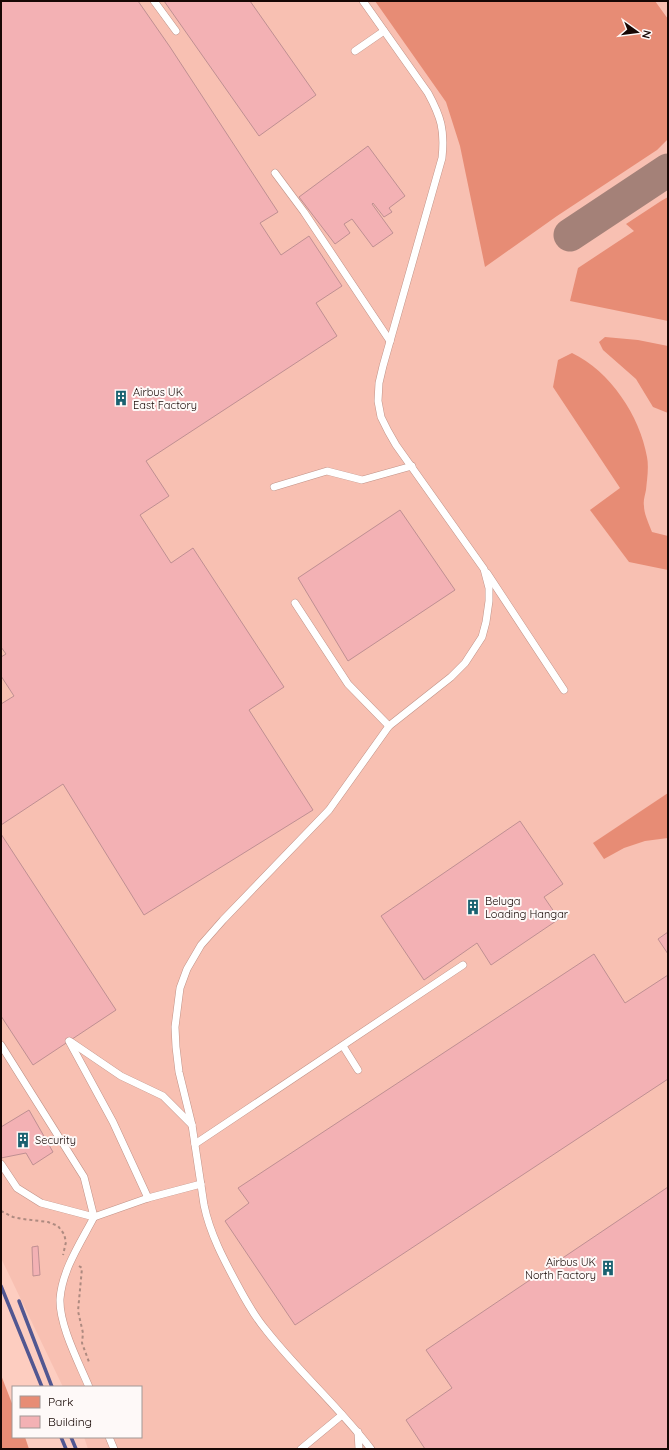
<svg xmlns="http://www.w3.org/2000/svg" width="669" height="1450" font-family="Quicksand,sans-serif">
<rect width="100%" height="100%" fill="#fdcdc0"/>
<polygon fill="#f8c0b2" points="1,1 668,1 668,1449 88,1449 84,1437 141,1437 141,1387 63,1387 1,1258"/>
<g fill="#e78c75">
<polygon points="375,1 655,1 668,19 668,139 657,150 557,216 485,267 460,146 446,102"/>
<polygon points="668,197 668,321 570,301 578,268 634,231 626,224 661,201"/>
<polygon points="605,337 638,340 668,346 668,413 653,407 636,379 603,350 599,342"/>
<path d="M572,353C610,371 640,416 647,457C649,467 647,480 646,490C645,495 643,501 644,506C644,514 649,524 652,532L668,536V570L629,562L590,510L620,488L553,387L558,360Z"/>
<polygon points="668,793 668,838 645,841 624,848 604,859 593,843"/>
<polygon points="1,1375 13,1406 13,1437 25,1437 29,1449 1,1449"/>
</g>
<g fill="none" stroke-linecap="round" stroke-linejoin="round">
<g stroke="#525791" stroke-width="3.5">
<polyline points="1,1286 42,1387"/>
<polyline points="19,1301 52,1387"/>
<polyline points="61,1437 66,1449"/>
<polyline points="71,1437 76,1449"/>
</g>
<polyline stroke="#a48178" stroke-width="33" points="570,235 668,170"/>
</g>
<g fill="#f3b1b4" stroke="#bf8f92">
<polygon points="1,1 138,1 170,47 278,212 260,223 281,255 309,236 342,286 316,303 337,336 146,461 169,496 140,515 171,563 193,548 284,687 249,710 313,810 144,915 63,784 1,825 1,704 14,696 1,676 1,657 6,654 1,647"/>
<polygon points="164,1 250,1 316,95 259,136"/>
<polygon points="368,146 405,196 389,208 392,212 384,217 373,203 372,204 393,233 373,247 352,219 344,224 350,233 335,244 299,197"/>
<polygon points="400,510 455,590 348,661 298,578"/>
<polygon points="520,821 563,884 544,897 559,919 491,965 477,943 424,980 381,916"/>
<polygon points="1,834 116,1010 33,1065 1,1016"/>
<polygon points="668,932 668,954 658,939"/>
<polygon points="594,954 625,1003 668,975 668,1079 295,1325 225,1221 249,1203 238,1188"/>
<polygon points="29,1110 53,1152 33,1165 26,1153 1,1158 1,1127"/>
<polygon points="668,1187 668,1449 425,1449 406,1420 452,1388 426,1350"/>
<polygon points="38,1246 40,1275 33,1276 32,1247"/>
</g>
<g fill="none" stroke-linecap="round" stroke-linejoin="round">
<defs>
<g id="lane">
<polyline points="154,1 176,31"/>
<path d="M363,1L428,93C441,117 445,130 442,158L383,366L379,383L378,401L381,417L388,431L396,445L484,569L489,588V601L486,622L482,637L465,663L451,677L389,726L329,810L223,920L201,945L187,969L180,988L175,1027L176,1047L179,1072L192,1125L204,1205C210,1234 224,1260 238,1286C246,1301 255,1317 266,1330C299,1372 339,1407 371,1449"/>
<polyline points="355,51 384,31"/>
<polyline points="275,173 304,212 390,341"/>
<polyline points="274,487 327,471 362,480 412,466"/>
<polyline points="487,573 564,690"/>
<polyline points="295,603 348,684 389,726"/>
<polyline points="69,1041 113,1122 148,1198"/>
<polyline points="71,1042 121,1076 163,1096 192,1125"/>
<path d="M1,1045L84,1177L94,1217C81,1242 62,1270 60,1299C59,1325 79,1363 89,1387"/>
<polyline points="343,1046 358,1070"/>
<polyline points="195,1144 463,965"/>
<polyline points="1,1164 17,1188 41,1203 94,1217 148,1198 201,1184"/>
<polyline points="358,1432 359,1449"/>
<polyline points="109,1437 114,1449"/>
<polyline points="301,1449 342,1415"/>
</g>
</defs>
<use href="#lane" stroke="#c09287" stroke-width="8"/>
<g stroke="#ae8a80" stroke-width="2" stroke-dasharray="3 3" stroke-linecap="butt">
<polyline points="1,1211 13,1217 23,1219 48,1222 58,1226 64,1234 66,1242 63,1255"/>
<polyline points="79,1266 82,1268 78,1311 83,1333 82,1343 89,1362"/>
</g>
<use href="#lane" stroke="#fff" stroke-width="7"/>
</g>
<defs>
<symbol id="building-bare" viewBox="-9 -9 18 18"><path d="M-4-6H4V6H1V3H-1V6H-4ZM-2.5-4.3h1.7v1.8h-1.7ZM.8-4.3h1.7v1.8H.8ZM-2.5-1h1.7V.8h-1.7ZM.8-1h1.7V.8H.8Z" fill="#196170" stroke="#fef9f8" stroke-width="2.5" paint-order="stroke"/></symbol>
</defs>
<g fill-rule="evenodd">
<use href="#building-bare" x="110" y="387" width="22" height="22"/>
<use href="#building-bare" x="462" y="896" width="22" height="22"/>
<use href="#building-bare" x="12" y="1129" width="22" height="22"/>
<use href="#building-bare" x="597" y="1257" width="22" height="22"/>
</g>
<g text-anchor="middle" stroke-width="4" stroke-linejoin="round" paint-order="stroke">
<g font-size="11" fill="#160704" stroke="#fef9f8" text-anchor="start">
<text x="133" y="396">Airbus UK<tspan x="133" dy="13">East Factory</tspan></text>
<text x="485" y="905">Beluga<tspan x="485" dy="13">Loading Hangar</tspan></text>
<text x="35" y="1144">Security</text>
<text x="596" y="1266" text-anchor="end">Airbus UK<tspan x="596" dy="13">North Factory</tspan></text>
</g>
</g>
<rect width="669" height="1450" fill="none" stroke="#160704" stroke-width="4"/>
<rect x="12" y="1386" width="130" height="52" fill="#fef9f8" stroke="#a19896"/>
<rect x="20" y="1396" width="20" height="12" fill="#e78c75" stroke="#a19896"/>
<text x="48" y="1406" font-size="12" fill="#160704">Park</text>
<rect x="20" y="1416" width="20" height="12" fill="#f3b1b4" stroke="#a19896"/>
<text x="48" y="1426" font-size="12" fill="#160704">Building</text>
<g transform="translate(637 32) rotate(104)" stroke="#fef9f8" stroke-width="3" paint-order="stroke">
<path d="M0-3L7 15L0 10L-7 15Z" fill="#160704"/>
<text y="-6" font-size="11" font-weight="bold" text-anchor="middle" fill="#160704">N</text>
</g>
</svg>
